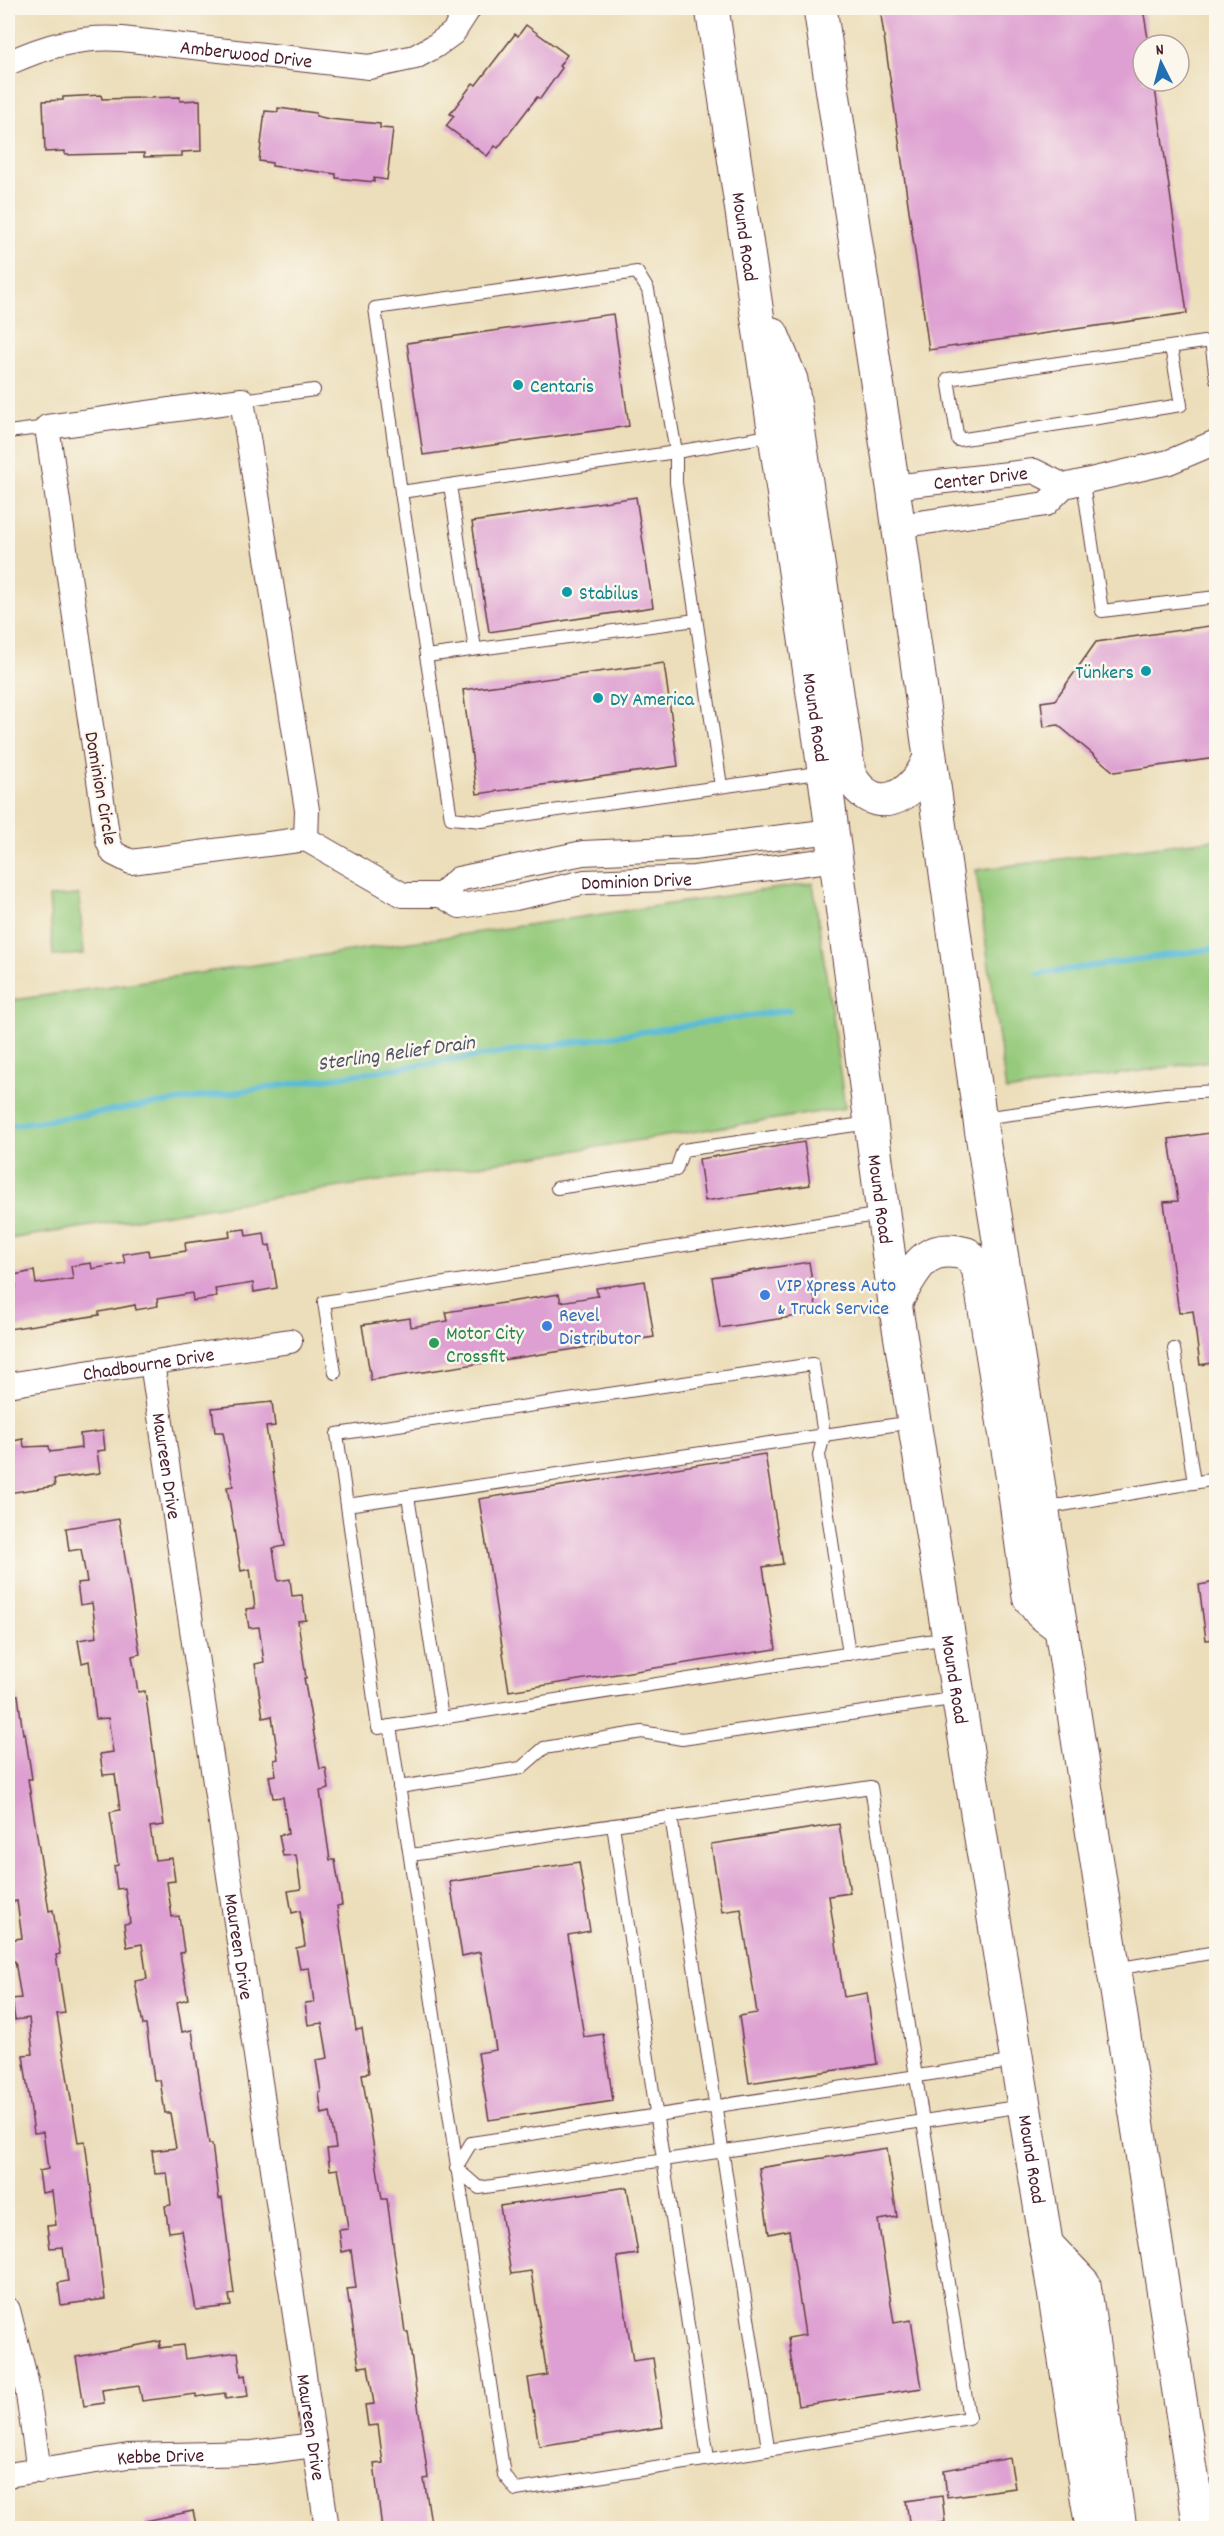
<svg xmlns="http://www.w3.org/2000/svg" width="1224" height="2536" font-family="Dekko,sans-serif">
<rect width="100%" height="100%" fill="#fbf7ec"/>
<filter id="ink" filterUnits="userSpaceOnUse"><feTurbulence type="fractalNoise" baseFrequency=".0167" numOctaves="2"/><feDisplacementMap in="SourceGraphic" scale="12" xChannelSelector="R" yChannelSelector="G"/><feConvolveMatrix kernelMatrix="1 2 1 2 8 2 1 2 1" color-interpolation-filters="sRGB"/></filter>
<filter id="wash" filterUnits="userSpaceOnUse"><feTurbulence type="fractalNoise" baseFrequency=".008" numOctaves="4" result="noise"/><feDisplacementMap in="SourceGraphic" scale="24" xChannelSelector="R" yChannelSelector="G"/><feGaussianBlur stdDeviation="1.35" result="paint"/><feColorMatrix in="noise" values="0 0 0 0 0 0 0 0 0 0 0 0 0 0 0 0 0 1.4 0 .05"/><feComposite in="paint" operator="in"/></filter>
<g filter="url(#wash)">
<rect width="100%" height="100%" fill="#ecdeba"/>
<g fill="#95ca7c" stroke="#707454" stroke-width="1.5">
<polygon points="1216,839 1216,1060 1006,1091 976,870"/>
<polygon points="813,883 845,1108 8,1239 8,1001"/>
<polygon points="79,895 84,954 53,956 49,897"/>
</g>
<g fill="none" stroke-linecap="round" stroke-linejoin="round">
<g stroke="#58bad7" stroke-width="6">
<polyline points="1039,974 1216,948"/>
<polyline points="8,1126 789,1010"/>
</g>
</g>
<g id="blocks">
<g fill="#dea0d2">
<polygon points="880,8 1143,8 1149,45 1143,45 1143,81 1154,81 1187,313 929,350"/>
<polygon points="526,25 567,55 559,66 562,68 540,99 537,97 498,148 495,146 487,156 446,126 454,116 450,114 473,83 476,85 515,34 518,36"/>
<polygon points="101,95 102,99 180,97 180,101 200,100 201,151 182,152 182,156 144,157 144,153 65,155 65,151 45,152 43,101 63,100 63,97"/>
<polygon points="278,108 316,113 316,116 329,119 380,124 380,128 393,129 387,180 374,178 374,182 336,178 336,174 272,166 272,163 259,161 265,111 278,112"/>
<polygon points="613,314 629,426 423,455 407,343"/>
<polygon points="636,497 653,607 489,632 472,522"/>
<polygon points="1216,625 1216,758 1114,772 1058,725 1044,727 1041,702 1055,700 1096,642"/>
<polygon points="664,663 678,766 477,794 463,690"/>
<polygon points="1216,1132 1216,1362 1200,1365 1193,1311 1179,1313 1164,1202 1178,1201 1169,1139"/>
<polygon points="804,1142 810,1185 705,1201 699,1159"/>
<polygon points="245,1229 246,1236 264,1233 266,1246 270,1245 277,1288 254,1292 253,1283 215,1289 217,1297 193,1301 192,1293 157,1299 158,1306 136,1310 135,1305 99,1312 99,1315 9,1329 8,1288 16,1287 14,1275 34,1271 36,1284 73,1279 71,1266 91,1263 92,1269 125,1263 123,1254 148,1250 149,1256 186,1251 185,1243 230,1237 229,1231"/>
<polygon points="809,1262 817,1313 720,1328 712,1277"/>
<polygon points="645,1281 654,1337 371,1380 362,1325 410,1318 411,1327 448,1321 446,1312 559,1294 561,1302 598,1296 596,1288"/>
<polygon points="272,1402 275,1426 266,1427 285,1546 273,1548 278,1581 290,1579 292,1596 302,1595 306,1620 298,1621 306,1678 304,1678 320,1769 326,1768 329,1789 320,1791 330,1860 335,1860 342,1905 337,1906 356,2030 362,2029 369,2073 362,2074 382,2199 387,2199 405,2332 408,2332 428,2478 424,2479 432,2529 382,2529 374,2464 383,2463 378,2425 368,2426 365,2405 374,2404 368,2366 359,2367 347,2289 356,2288 351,2250 342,2252 339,2230 348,2229 344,2201 338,2169 330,2170 327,2149 336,2148 330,2112 322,2114 319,2093 321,2092 316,2060 328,2058 322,2023 308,2025 305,2003 314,2002 309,1968 300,1969 296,1948 305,1946 300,1911 292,1913 288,1891 301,1889 296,1855 283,1856 279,1835 288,1834 283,1797 273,1798 269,1776 276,1775 274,1760 278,1759 277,1750 272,1716 263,1718 255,1664 264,1662 259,1627 249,1628 246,1609 255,1608 250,1569 241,1571 227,1487 233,1486 223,1432 215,1432 212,1408"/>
<polygon points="103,1431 105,1450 97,1451 100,1473 54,1479 55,1486 8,1493 8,1442 23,1439 24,1447 49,1446 50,1452 81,1448 80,1434"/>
<polygon points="765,1454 783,1564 763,1567 776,1649 509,1691 479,1499"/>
<polygon points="119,1519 140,1654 132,1656 138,1692 145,1691 164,1825 150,1827 155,1860 172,1858 175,1881 167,1882 172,1917 179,1916 184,1952 180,1953 188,1999 177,2002 182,2032 192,2030 209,2144 212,2144 219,2199 222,2198 234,2294 229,2295 231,2306 196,2310 182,2230 169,2232 165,2206 171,2205 167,2173 155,2174 152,2151 176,2148 170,2113 165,2113 160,2080 154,2080 146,2025 143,2025 135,1981 147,1979 142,1944 127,1947 124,1924 130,1923 125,1888 117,1889 114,1866 118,1865 110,1812 120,1810 115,1774 103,1775 100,1754 113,1752 108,1718 96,1719 89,1661 82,1663 78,1640 97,1637 92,1603 80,1605 77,1583 87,1582 81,1549 69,1551 66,1528"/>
<polygon points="1216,1582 1216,1639 1206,1640 1199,1585"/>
<polygon points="8,1695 18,1695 23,1734 25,1733 32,1779 28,1779 49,1911 53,1910 60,1954 56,1955 65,2013 57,2014 78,2142 85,2141 105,2299 61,2305 58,2283 68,2281 63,2247 50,2248 47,2226 56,2225 52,2191 42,2193 39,2171 48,2169 43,2132 34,2133 23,2055 33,2054 29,2018 15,2020 12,1999 21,1998 15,1961 8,1962 8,1940 22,1938 17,1901 8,1903"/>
<polygon points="839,1824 850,1893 829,1896 844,1997 867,1993 877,2064 749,2083 739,2016 757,2013 741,1909 722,1912 711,1844"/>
<polygon points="579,1862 590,1931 568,1935 584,2037 603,2034 613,2101 489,2120 478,2053 496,2050 480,1952 462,1956 450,1882"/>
<polygon points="887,2148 897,2217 878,2220 894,2323 911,2320 922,2388 798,2406 788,2338 805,2335 789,2230 769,2234 759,2168"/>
<polygon points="627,2187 638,2254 617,2257 633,2361 653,2358 663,2427 539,2446 528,2378 547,2375 531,2271 511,2274 500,2206"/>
<polygon points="161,2341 159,2348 183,2345 185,2359 238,2352 241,2376 245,2375 248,2396 225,2399 225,2393 196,2397 196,2394 142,2401 139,2385 102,2390 104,2403 84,2406 76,2357"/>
<polygon points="1010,2458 1015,2488 947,2497 944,2470"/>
<polygon points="942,2496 945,2522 910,2528 906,2501"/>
<polygon points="193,2511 197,2529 146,2529 145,2521"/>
</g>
</g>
</g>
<g filter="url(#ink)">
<use href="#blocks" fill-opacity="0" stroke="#623c40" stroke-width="1.5"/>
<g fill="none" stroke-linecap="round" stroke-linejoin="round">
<defs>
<g id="lane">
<polyline points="1211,341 1216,379"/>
<polyline points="1171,347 1181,405 958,440 948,379 1211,341 1216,338"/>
<polyline points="242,400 314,390"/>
<polyline points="8,432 47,427"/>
<polyline points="1083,483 1102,611 1216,597"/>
<polyline points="450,485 475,649"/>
<polyline points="401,492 451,818 482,821 824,772"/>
<polyline points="426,656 696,620"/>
<polyline points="721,786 676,483 676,452 648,290 637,272 375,308 401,492 676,452 774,435"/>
<polyline points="981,1118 1165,1094 1216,1091"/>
<polyline points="557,1188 676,1170 683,1150 869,1123"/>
<polyline points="1174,1349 1194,1483"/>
<polyline points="335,1373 324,1302 882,1214"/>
<polyline points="913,1422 824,1435 813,1364 337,1434 378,1728 947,1638"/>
<polyline points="408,1496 442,1718"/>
<polyline points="347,1505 824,1435 819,1455 849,1654"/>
<polyline points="1044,1508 1216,1479"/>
<path d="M390,1726C429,1976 465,2226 504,2475L516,2490L969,2418L871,1787L411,1855"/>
<polyline points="399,1787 521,1768 544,1748 642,1732 682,1739 958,1698"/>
<polyline points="671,1816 768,2448"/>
<polyline points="613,1825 708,2458"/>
<polyline points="1115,1969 1216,1952"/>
<polyline points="1017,2061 471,2143 456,2168 479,2188 1023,2106"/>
<polyline points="1196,2494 1216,2490"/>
</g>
<g id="street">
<path id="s1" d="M8,63C46,46 79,36 122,39L369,67L415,57L435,46L453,33L469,8"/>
<polygon points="242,400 307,810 306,839 131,862 113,853 108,841 47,427"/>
<path id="s2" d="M893,487L1034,471L1064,486L1169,462L1216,442"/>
<polyline points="899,526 1046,504 1064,486"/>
<path id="s3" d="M832,831L693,848L583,853L458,879L441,895L460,906L515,898L585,882L694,878L836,859"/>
<polyline points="306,839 403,895 441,895"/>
<path id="s4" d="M152,1363L327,2528"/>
<path id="s5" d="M8,1385L290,1341"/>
<polyline points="8,2310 26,2381 39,2471"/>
<path id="s6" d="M8,2475L128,2456L253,2453L314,2445"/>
</g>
<g id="secondary">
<path id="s7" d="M712,8L821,748L895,1303L1092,2528"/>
<polyline points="820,8 893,487 981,1128 1042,1506 1200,2528"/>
<path d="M772,334L791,380L849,774C873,819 913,799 929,760"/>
<path d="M895,1303C915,1270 923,1241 967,1254L978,1267L1013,1480L1029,1597L1041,1613L1061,1628"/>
<polyline points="1047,2245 1084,2284 1120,2528"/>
</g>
</defs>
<use href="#lane" stroke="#623c40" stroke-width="14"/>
<use href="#street" stroke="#623c40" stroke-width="26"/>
<use href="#secondary" stroke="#623c40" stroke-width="35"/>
<use href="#lane" stroke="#fff" stroke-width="12"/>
<use href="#street" stroke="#fff" stroke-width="24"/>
<use href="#secondary" stroke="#fff" stroke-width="33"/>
</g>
</g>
<g fill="#0f9aa8" stroke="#fbf7ec" stroke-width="2">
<circle cx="518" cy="385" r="6"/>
<circle cx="567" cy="592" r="6"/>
<circle cx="1146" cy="671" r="6"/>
<circle cx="598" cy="698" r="6"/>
</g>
<g fill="#3f7fe0" stroke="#fbf7ec" stroke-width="2">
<circle cx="765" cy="1295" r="6"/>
<circle cx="547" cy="1326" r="6"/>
</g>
<circle fill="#2e9e5b" stroke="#fbf7ec" stroke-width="2" cx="434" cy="1343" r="6"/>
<g text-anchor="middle" stroke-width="5" stroke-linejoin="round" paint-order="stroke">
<g font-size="20" fill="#4a1f2b" stroke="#fbf7ec">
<text dy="7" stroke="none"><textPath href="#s1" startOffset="243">Amberwood Drive</textPath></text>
<text dy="7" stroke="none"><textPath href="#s7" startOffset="231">Mound Road</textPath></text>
<text dy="7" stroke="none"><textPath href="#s2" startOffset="88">Center Drive</textPath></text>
<text dy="7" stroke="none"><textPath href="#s7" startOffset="717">Mound Road</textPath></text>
<text transform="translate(102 788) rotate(80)" y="7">Dominion Circle</text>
<text dy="7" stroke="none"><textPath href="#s3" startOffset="602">Dominion Drive</textPath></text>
<text dy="7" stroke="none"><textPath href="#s7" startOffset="1203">Mound Road</textPath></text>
<text dy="7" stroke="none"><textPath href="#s5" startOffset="142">Chadbourne Drive</textPath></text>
<text dy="7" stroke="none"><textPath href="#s4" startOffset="104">Maureen Drive</textPath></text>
<text dy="7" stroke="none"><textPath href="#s7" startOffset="1689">Mound Road</textPath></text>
<text dy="7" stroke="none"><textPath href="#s4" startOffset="590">Maureen Drive</textPath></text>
<text dy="7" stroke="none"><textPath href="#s7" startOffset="2175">Mound Road</textPath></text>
<text dy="7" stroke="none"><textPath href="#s4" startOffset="1076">Maureen Drive</textPath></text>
<text dy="7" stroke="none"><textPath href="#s6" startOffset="154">Kebbe Drive</textPath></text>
</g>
<g font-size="20" fill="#0d838f" stroke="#fbf7ec" text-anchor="start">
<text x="530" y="392">Centaris</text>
<text x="579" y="599">Stabilus</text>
<text x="1134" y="678" text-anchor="end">Tünkers</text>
<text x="610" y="705">DY America</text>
</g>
<g font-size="20" fill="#366cbe" stroke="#fbf7ec" text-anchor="start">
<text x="777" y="1291">VIP Xpress Auto<tspan x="777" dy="23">&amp; Truck Service</tspan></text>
<text x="559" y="1321">Revel<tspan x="559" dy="23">Distributor</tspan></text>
</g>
<g font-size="20" fill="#27864d" stroke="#fbf7ec" text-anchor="start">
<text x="446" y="1339">Motor City<tspan x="446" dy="23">Crossfit</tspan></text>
</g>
<g font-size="21" font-style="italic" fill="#4f5567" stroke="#fbf7ec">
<text transform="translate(396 1052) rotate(-8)" y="7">Sterling Relief Drain</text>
</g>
</g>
<rect width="1224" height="2536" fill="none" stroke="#fbf7ec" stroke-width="30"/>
<g transform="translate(1161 63) rotate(354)"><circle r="28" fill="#fbf7ec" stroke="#b4a19f" stroke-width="1.5"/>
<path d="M0-4.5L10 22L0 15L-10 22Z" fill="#1f6fb2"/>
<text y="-9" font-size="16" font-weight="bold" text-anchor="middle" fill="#4a1f2b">N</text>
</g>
</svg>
